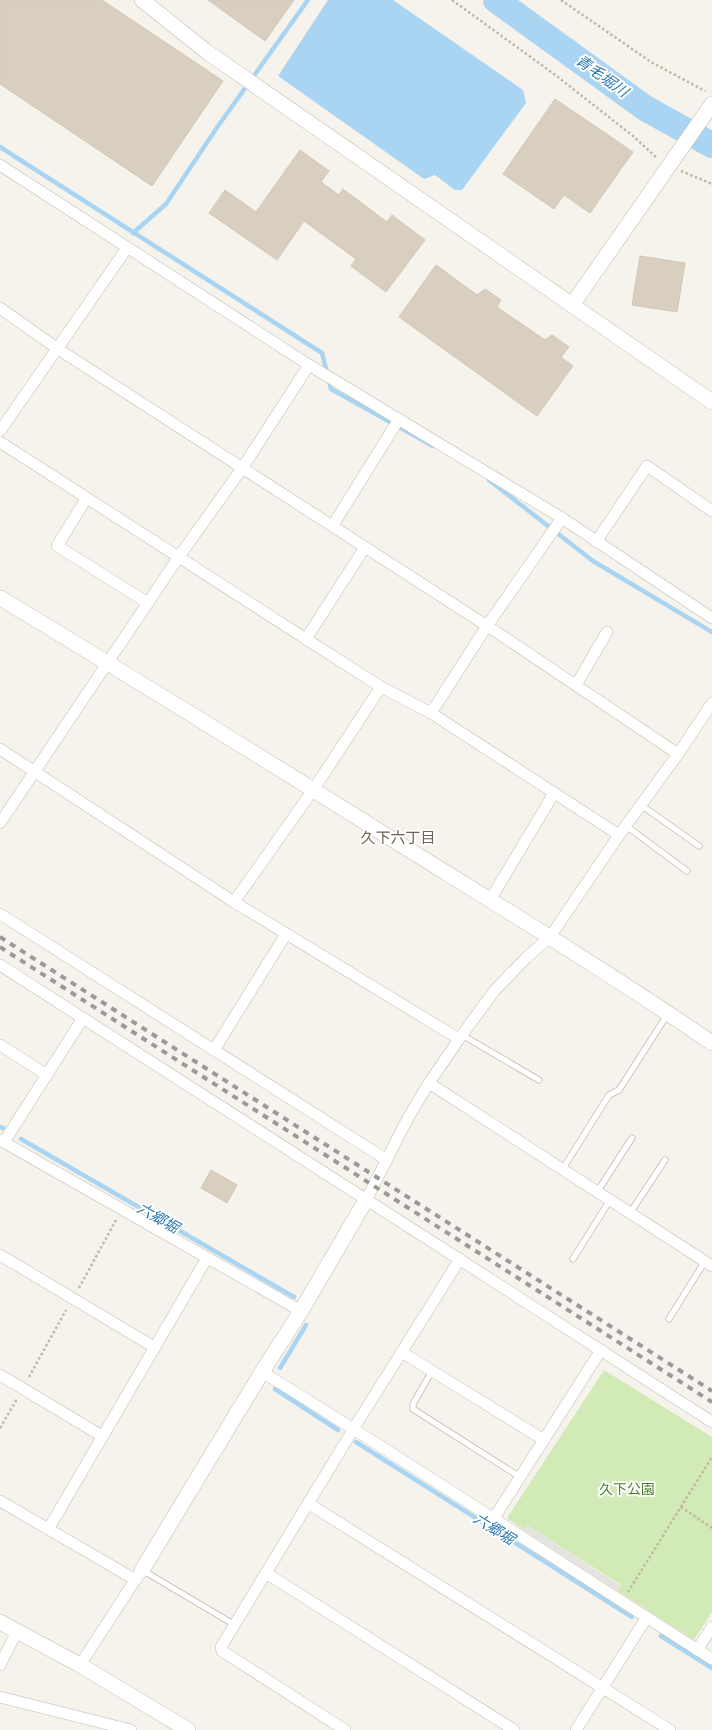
<svg xmlns="http://www.w3.org/2000/svg" width="712" height="1730" font-family="Inter,'Noto Sans JP',sans-serif">
<rect width="100%" height="100%" fill="#f6f3ec"/>
<polygon fill="#d2eab5" points="604,1370 712,1437 712,1612 694,1640 618,1591 621,1585 527,1525 524,1530 507,1518"/>
<polygon fill="#e5e3e0" points="527,1525 621,1586 618,1591 524,1530"/>
<polygon fill="#a9d4f2" points="328,0 393,0 523,90 526,103 462,190 455,190 435,175 424,179 278,76"/>
<g fill="none" stroke-linecap="round" stroke-linejoin="round">
<g stroke="#a9d4f2" stroke-width="4.5">
<polyline points="0,147 322,353 331,389 433,446"/>
<polyline points="133,233 166,204 218,126 308,0"/>
<polyline points="489,480 593,561 712,632"/>
<polyline points="0,1127 3,1128"/>
<polyline points="21,1139 294,1297"/>
<polyline points="280,1368 306,1325"/>
<polyline points="275,1389 338,1430"/>
<polyline points="356,1442 632,1617"/>
<polyline points="661,1636 712,1668"/>
</g>
<polyline stroke="#a9d4f2" stroke-width="26" points="496,0 645,108 712,145"/>
</g>
<g fill="#d8cfc1" stroke="#d3c7b4">
<polygon points="0,0 102,0 223,81 152,186 0,84"/>
<polygon points="208,0 294,0 265,41"/>
<polygon points="555,99 633,152 590,213 564,195 554,209 503,174"/>
<polygon points="300,150 329,171 321,182 339,195 343,189 387,222 392,215 425,240 386,292 351,266 356,259 304,221 277,260 209,213 225,190 256,212"/>
<polygon points="640,256 685,263 677,312 632,305"/>
<polygon points="436,265 477,295 485,289 501,300 497,307 545,340 552,335 569,347 561,357 573,366 537,416 399,317"/>
<polygon points="211,1170 237,1185 227,1203 201,1188"/>
</g>
<g fill="none" stroke-linecap="round" stroke-linejoin="round">
<defs>
<g id="service">
<polyline points="641,805 699,846"/>
<polyline points="626,826 687,871"/>
<polyline points="462,1035 539,1080"/>
<polyline points="562,1170 609,1095 619,1090 667,1015"/>
<polyline points="597,1192 632,1138"/>
<polyline points="630,1213 665,1160"/>
<polyline points="573,1259 610,1200"/>
<polyline points="669,1319 705,1261"/>
<polyline points="432,1371 413,1404 413,1409 520,1477"/>
<polyline points="142,1570 235,1625"/>
</g>
<g id="minor">
<polyline points="0,165 309,365 562,518 712,618"/>
<polyline points="0,308 58,349 498,633 678,754"/>
<polyline points="0,431 127,248"/>
<polyline points="0,442 306,639 381,687 431,713 619,835"/>
<polyline points="86,499 57,546 148,603"/>
<polyline points="333,525 399,419"/>
<polyline points="596,542 647,466 712,511"/>
<polyline points="306,639 365,547"/>
<polyline points="576,685 607,632"/>
<polyline points="431,713 487,626 562,518"/>
<polyline points="0,749 234,902 459,1039"/>
<polyline points="0,823 178,558 243,467 309,365"/>
<polyline points="490,900 554,793"/>
<polyline points="234,902 313,790 381,687"/>
<polyline points="0,914 387,1160"/>
<path d="M0,965C238,1117 475,1269 712,1422"/>
<polyline points="0,1045 47,1075"/>
<polyline points="214,1050 286,934"/>
<polyline points="429,1083 712,1266"/>
<polyline points="0,1140 301,1311"/>
<polyline points="4,1142 83,1018"/>
<polyline points="366,1200 408,1118 429,1083 459,1039 495,990 526,958 550,937 619,835 678,754 712,703"/>
<polyline points="0,1255 154,1347"/>
<polyline points="403,1353 544,1440"/>
<path d="M262,1372C414,1465 562,1564 712,1659"/>
<polyline points="0,1375 102,1436"/>
<polyline points="0,1501 136,1580"/>
<polyline points="309,1504 670,1730"/>
<polyline points="494,1518 601,1350"/>
<polyline points="49,1528 207,1258"/>
<polyline points="266,1573 514,1730"/>
<polyline points="697,1650 712,1627"/>
<polyline points="0,1665 17,1631"/>
<polyline points="80,1665 139,1574"/>
<polyline points="0,1697 131,1730"/>
<polyline points="345,1730 222,1651 221,1647 354,1428 460,1259"/>
<polyline points="576,1730 647,1617"/>
</g>
<g id="tertiary">
<polyline points="142,0 207,52 712,402"/>
<polyline points="572,305 712,104"/>
<path d="M0,598C135,679 269,762 403,846C506,910 611,974 712,1043"/>
<polyline points="142,1570 262,1372 301,1311 366,1200"/>
<polyline points="0,1622 80,1665 188,1730"/>
</g>
</defs>
<use href="#service" stroke="#c2bbae" stroke-width="7"/>
<use href="#minor" stroke="#c2bbae" stroke-width="12"/>
<use href="#tertiary" stroke="#c2bbae" stroke-width="16"/>
<g stroke="#c4b79f" stroke-width="2.5" stroke-dasharray="2.5 2.5" stroke-linecap="butt">
<polyline points="452,0 554,74 633,136 657,158"/>
<polyline points="561,0 651,62 705,91"/>
<polyline points="681,171 712,184"/>
<polyline points="79,1288 116,1220"/>
<polyline points="29,1377 66,1310"/>
<polyline points="0,1428 17,1399"/>
<polyline points="681,1507 712,1528"/>
<polyline points="628,1592 712,1457"/>
</g>
<use href="#service" stroke="#fff" stroke-width="5.5"/>
<use href="#minor" stroke="#fff" stroke-width="11"/>
<use href="#tertiary" stroke="#fff" stroke-width="15"/>
<g stroke="#9a9a9a" stroke-width="4" stroke-dasharray="6 6" stroke-linecap="butt">
<polyline points="0,937 712,1391"/>
<polyline points="0,947 712,1402"/>
</g>
</g>
<g text-anchor="middle" stroke-width="4" stroke-linejoin="round" paint-order="stroke">
<g font-size="14" fill="#4a7f2a" stroke="#fff">
<text x="627" y="1494">久下公園</text>
</g>
<g font-size="15" font-style="italic" fill="#2e7ab2" stroke="#fff">
<text transform="translate(602 76) rotate(36)" y="5">青毛堀川</text>
<text transform="translate(158 1218) rotate(30)" y="5">六郷堀</text>
<text transform="translate(494 1529) rotate(32)" y="5">六郷堀</text>
</g>
<g font-size="15" fill="#6e6250" stroke="#fff">
<text x="398" y="843">久下六丁目</text>
</g>
</g>
</svg>
